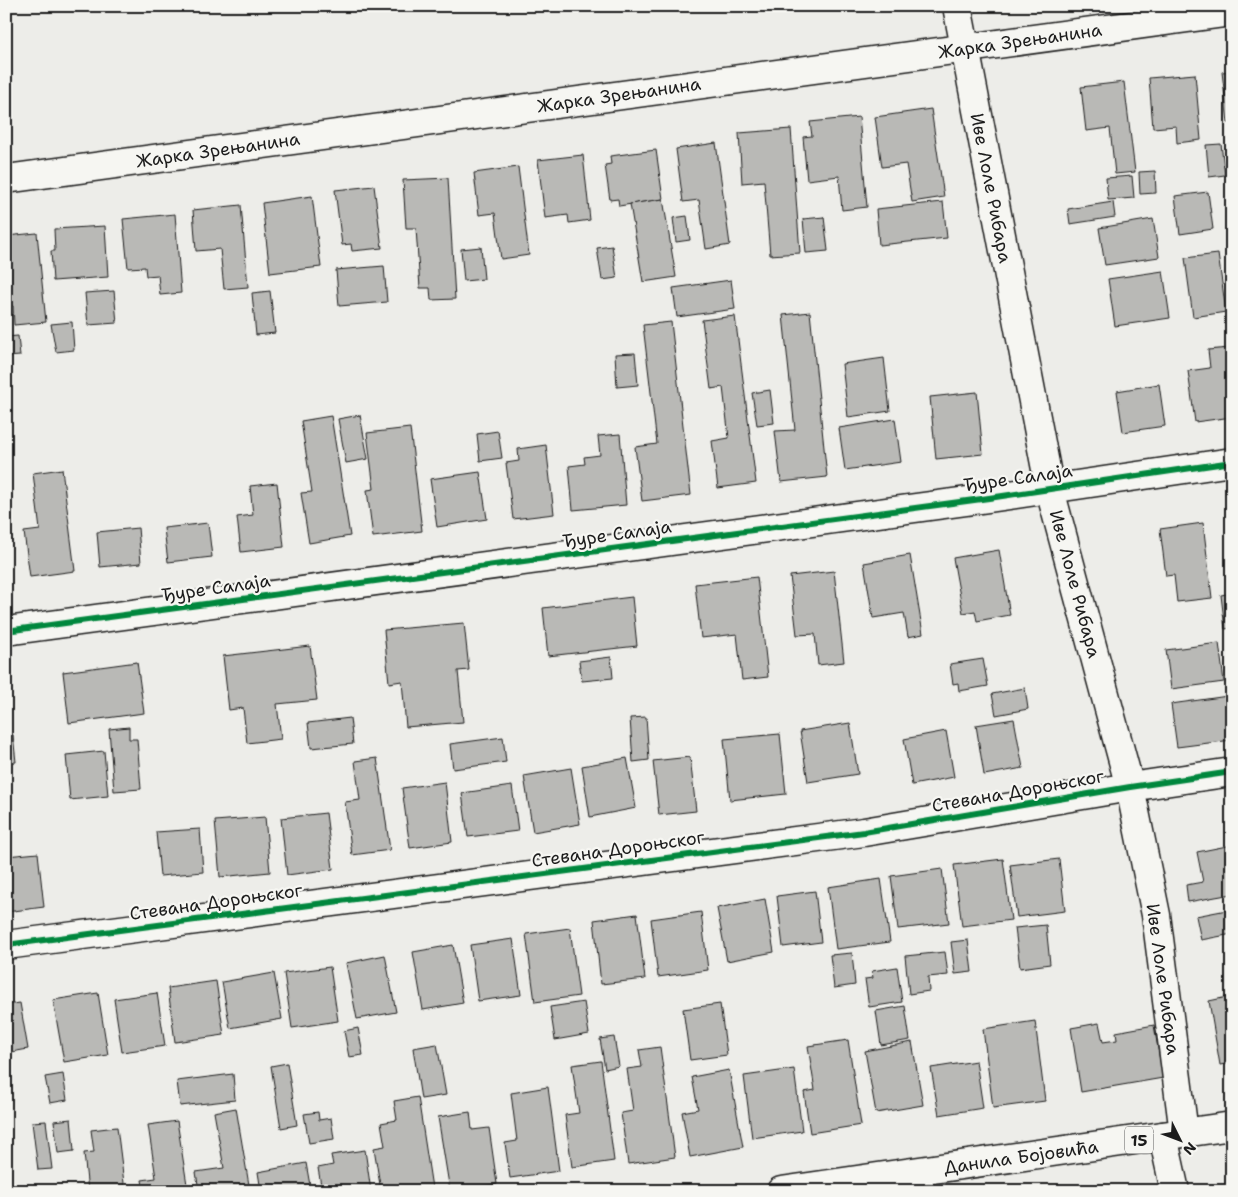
<svg xmlns="http://www.w3.org/2000/svg" width="1238" height="1197" font-family="'Shantell Sans',sans-serif">
<rect width="100%" height="100%" fill="#edede9"/>
<filter id="ink" filterUnits="userSpaceOnUse"><feTurbulence type="fractalNoise" baseFrequency=".02" numOctaves="2"/><feDisplacementMap in="SourceGraphic" scale="10" xChannelSelector="R" yChannelSelector="G"/><feConvolveMatrix kernelMatrix="1 2 1 2 8 2 1 2 1" color-interpolation-filters="sRGB"/></filter>
<g filter="url(#ink)">
<g fill="#b9b9b6" stroke="#1c1c1c">
<polygon points="1232,71 1232,123 1228,123 1222,72"/>
<polygon points="1195,74 1201,140 1177,143 1176,126 1153,128 1149,78"/>
<polygon points="1124,82 1135,172 1115,174 1110,128 1086,131 1081,87"/>
<polygon points="931,109 944,197 912,202 906,164 882,167 875,117"/>
<polygon points="859,117 867,207 842,210 839,176 807,180 803,137 812,136 810,122"/>
<polygon points="791,129 800,253 770,255 764,181 742,183 739,133"/>
<polygon points="716,143 730,245 706,249 699,200 683,202 676,149"/>
<polygon points="1221,144 1225,175 1209,177 1206,145"/>
<polygon points="656,150 663,199 619,206 618,199 610,200 605,165 611,164 610,156"/>
<polygon points="583,155 590,220 569,223 568,215 545,218 538,160"/>
<polygon points="518,167 529,255 501,259 495,213 479,215 474,173"/>
<polygon points="1155,171 1156,193 1140,194 1139,172"/>
<polygon points="1132,176 1134,198 1108,200 1106,178"/>
<polygon points="448,178 455,299 431,300 430,288 420,288 416,228 406,228 403,180"/>
<polygon points="374,186 382,248 352,251 351,244 342,245 335,190"/>
<polygon points="1208,192 1213,229 1180,234 1175,196"/>
<polygon points="312,196 321,267 270,273 262,203"/>
<polygon points="663,199 676,277 643,282 630,204"/>
<polygon points="943,202 947,238 879,245 876,209"/>
<polygon points="1113,202 1115,217 1070,224 1068,209"/>
<polygon points="241,205 248,287 224,289 220,249 196,251 193,210"/>
<polygon points="175,214 181,293 160,295 158,275 146,276 145,267 128,268 123,219"/>
<polygon points="687,216 690,240 676,242 673,218"/>
<polygon points="824,217 828,251 806,253 803,219"/>
<polygon points="1153,219 1159,257 1105,265 1099,228"/>
<polygon points="105,226 108,277 53,281 51,251 55,251 54,229"/>
<polygon points="37,233 46,322 14,325 13,306 6,306 6,236"/>
<polygon points="612,246 617,278 602,280 597,248"/>
<polygon points="481,247 484,279 464,281 461,249"/>
<polygon points="1218,254 1226,312 1193,317 1185,258"/>
<polygon points="384,266 387,302 339,306 336,270"/>
<polygon points="1163,271 1170,318 1115,326 1108,279"/>
<polygon points="731,280 735,309 677,317 673,288"/>
<polygon points="114,291 117,323 88,325 85,293"/>
<polygon points="270,291 275,333 256,335 252,293"/>
<polygon points="810,312 827,477 781,482 775,431 795,430 783,315"/>
<polygon points="735,316 756,483 718,488 712,441 729,438 723,387 711,389 702,320"/>
<polygon points="72,322 74,350 56,352 51,324"/>
<polygon points="671,322 691,495 642,501 635,447 657,444 643,325"/>
<polygon points="18,336 20,356 6,357 6,337"/>
<polygon points="1229,348 1232,366 1232,417 1195,422 1188,371 1210,368 1208,350"/>
<polygon points="635,353 638,385 617,387 615,354"/>
<polygon points="884,358 890,411 848,417 842,364"/>
<polygon points="1159,384 1165,426 1123,432 1117,391"/>
<polygon points="770,390 774,423 757,425 752,393"/>
<polygon points="977,392 983,454 936,459 930,397"/>
<polygon points="360,415 368,459 346,463 338,419"/>
<polygon points="331,416 350,536 309,543 301,493 312,492 301,421"/>
<polygon points="895,419 901,462 845,470 839,428"/>
<polygon points="410,428 422,531 373,537 367,490 374,489 367,433"/>
<polygon points="498,431 502,458 480,461 477,434"/>
<polygon points="620,434 626,505 573,510 569,466 585,464 584,457 600,455 598,436"/>
<polygon points="546,445 554,514 513,519 506,463 519,461 518,449"/>
<polygon points="62,469 75,571 30,577 24,532 40,530 33,473"/>
<polygon points="480,472 487,519 437,527 430,479"/>
<polygon points="277,483 284,547 241,552 237,517 253,515 250,486"/>
<polygon points="208,523 212,557 168,562 164,528"/>
<polygon points="1203,523 1212,598 1177,602 1174,575 1166,576 1160,529"/>
<polygon points="138,528 141,563 100,567 97,532"/>
<polygon points="999,550 1010,615 977,621 975,611 963,613 953,558"/>
<polygon points="910,555 923,634 908,637 904,613 873,618 864,563"/>
<polygon points="834,571 844,662 818,665 815,634 797,635 790,576"/>
<polygon points="757,577 768,677 742,680 737,634 701,638 695,584"/>
<polygon points="1232,593 1232,628 1225,629 1221,595"/>
<polygon points="632,597 637,646 548,656 543,608"/>
<polygon points="464,623 469,670 458,671 463,722 406,727 402,681 389,683 384,630"/>
<polygon points="1219,643 1224,682 1171,689 1166,650"/>
<polygon points="310,646 317,700 277,704 281,739 247,743 243,708 229,710 223,656"/>
<polygon points="611,657 613,678 582,681 579,661"/>
<polygon points="983,659 988,686 959,691 958,683 953,684 950,664"/>
<polygon points="137,662 144,713 69,723 63,672"/>
<polygon points="1025,688 1028,709 996,715 992,694"/>
<polygon points="1228,696 1232,720 1232,740 1177,747 1171,704"/>
<polygon points="646,717 649,760 633,762 630,718"/>
<polygon points="350,718 353,744 311,748 308,723"/>
<polygon points="1014,719 1023,768 984,775 976,725"/>
<polygon points="850,723 858,774 808,782 800,731"/>
<polygon points="129,727 129,739 137,739 141,789 114,791 109,729"/>
<polygon points="946,731 954,777 912,785 904,739"/>
<polygon points="780,734 786,794 730,800 724,739"/>
<polygon points="13,735 16,762 6,763 6,736"/>
<polygon points="503,737 506,762 453,769 450,744"/>
<polygon points="104,751 108,796 70,800 66,755"/>
<polygon points="690,757 696,811 659,815 653,761"/>
<polygon points="377,758 390,850 352,855 345,802 360,800 355,761"/>
<polygon points="627,758 636,808 590,817 582,766"/>
<polygon points="571,768 580,824 533,832 524,776"/>
<polygon points="445,782 452,842 410,848 402,788"/>
<polygon points="512,786 518,831 468,837 462,793"/>
<polygon points="326,813 333,869 287,875 281,818"/>
<polygon points="265,817 270,872 220,877 215,821"/>
<polygon points="200,829 203,872 160,876 156,832"/>
<polygon points="1232,845 1232,894 1188,902 1186,885 1203,882 1197,852"/>
<polygon points="38,853 44,907 6,912 6,856"/>
<polygon points="1003,859 1011,920 962,926 954,865"/>
<polygon points="1059,859 1065,911 1017,917 1010,865"/>
<polygon points="942,869 949,923 898,929 891,876"/>
<polygon points="881,879 890,942 836,949 828,887"/>
<polygon points="815,891 821,942 783,947 777,896"/>
<polygon points="765,899 774,952 727,961 717,908"/>
<polygon points="1232,909 1232,934 1201,940 1196,916"/>
<polygon points="701,912 708,970 658,977 651,919"/>
<polygon points="637,914 645,979 601,984 594,920"/>
<polygon points="1046,925 1050,964 1020,968 1015,928"/>
<polygon points="570,928 579,996 535,1002 526,934"/>
<polygon points="513,939 521,995 478,1001 470,945"/>
<polygon points="968,940 972,972 955,974 951,942"/>
<polygon points="453,945 463,1003 423,1010 413,952"/>
<polygon points="945,952 948,975 928,977 929,991 909,994 905,956"/>
<polygon points="852,953 855,985 834,988 830,955"/>
<polygon points="385,955 396,1012 357,1019 346,963"/>
<polygon points="330,967 338,1021 292,1028 284,973"/>
<polygon points="897,967 902,1002 869,1007 865,979 873,978 872,971"/>
<polygon points="274,973 282,1019 230,1028 222,982"/>
<polygon points="216,981 224,1035 175,1042 168,988"/>
<polygon points="98,993 108,1055 64,1062 53,1000"/>
<polygon points="157,993 165,1046 122,1052 114,999"/>
<polygon points="1232,996 1232,1063 1220,1065 1209,1001"/>
<polygon points="584,1002 589,1034 555,1040 550,1007"/>
<polygon points="20,1003 28,1049 6,1053 6,1005"/>
<polygon points="720,1004 727,1055 690,1060 683,1009"/>
<polygon points="905,1006 910,1040 881,1045 876,1011"/>
<polygon points="1035,1021 1045,1101 993,1108 983,1029"/>
<polygon points="1099,1023 1103,1042 1117,1040 1116,1032 1154,1025 1163,1078 1081,1092 1071,1028"/>
<polygon points="358,1028 363,1055 349,1057 344,1031"/>
<polygon points="614,1037 619,1066 605,1069 600,1039"/>
<polygon points="848,1040 861,1125 810,1133 804,1092 815,1090 808,1046"/>
<polygon points="912,1042 923,1105 876,1113 865,1051"/>
<polygon points="437,1044 446,1095 421,1099 413,1048"/>
<polygon points="660,1047 675,1157 628,1164 621,1113 633,1111 627,1069 642,1067 639,1050"/>
<polygon points="601,1061 614,1161 572,1167 565,1115 579,1113 572,1065"/>
<polygon points="976,1061 983,1108 939,1115 931,1068"/>
<polygon points="287,1063 297,1125 281,1128 271,1066"/>
<polygon points="794,1069 802,1131 752,1138 744,1076"/>
<polygon points="729,1070 743,1147 690,1157 682,1112 698,1109 692,1077"/>
<polygon points="63,1074 67,1100 50,1103 45,1077"/>
<polygon points="233,1074 235,1100 180,1106 177,1081"/>
<polygon points="548,1087 559,1171 510,1178 505,1143 517,1141 511,1093"/>
<polygon points="418,1097 432,1188 414,1191 381,1191 374,1148 385,1146 381,1123 397,1120 394,1101"/>
<polygon points="236,1108 250,1191 199,1191 196,1172 224,1168 214,1112"/>
<polygon points="318,1112 319,1120 331,1118 334,1139 309,1143 304,1114"/>
<polygon points="470,1112 472,1130 489,1128 497,1184 450,1191 438,1117"/>
<polygon points="71,1119 74,1151 58,1153 54,1121"/>
<polygon points="46,1121 52,1169 38,1170 32,1122"/>
<polygon points="177,1121 188,1191 144,1191 142,1180 156,1178 148,1125"/>
<polygon points="117,1127 125,1191 88,1191 84,1153 94,1152 91,1130"/>
<polygon points="365,1150 371,1191 322,1191 318,1168 333,1165 331,1155"/>
<polygon points="306,1163 311,1191 261,1191 258,1172"/>
</g>
<g fill="none" stroke-linecap="round" stroke-linejoin="round">
<defs>
<g id="minor">
<polyline points="957,6 1050,490 1130,787 1156,915 1184,1133"/>
<polyline points="6,179 1232,12"/>
<polyline points="6,631 989,498 1232,462"/>
<polyline points="6,945 864,832 1130,787 1232,772"/>
<polyline points="1163,1136 1175,1191"/>
</g>
<polyline id="major" points="781,1191 1232,1126"/>
</defs>
<use href="#minor" stroke="#1c1c1c" stroke-width="31"/>
<use href="#major" stroke="#1c1c1c" stroke-width="31"/>
<use href="#minor" stroke="#f6f6f2" stroke-width="28"/>
<use href="#major" stroke="#f6f6f2" stroke-width="28"/>
<defs>
<g id="cycleway">
<polyline points="6,631 989,498 1232,462"/>
<polyline points="6,945 864,832 1130,787 1232,772"/>
</g>
</defs>
<use href="#cycleway" stroke="#f6f6f2" stroke-width="9"/>
<use href="#cycleway" stroke="#00873e" stroke-width="6"/>
</g>
</g>
<g text-anchor="middle" stroke-width="4.5" stroke-linejoin="round" paint-order="stroke">
<rect fill="#f6f6f2" stroke="#5d5d5c" stroke-width="1" x="1125" y="1126.5" width="28" height="27" rx="4"/>
<g font-size="16" font-weight="bold" fill="#1c1c1c">
<text x="1139" y="1146">15</text>
</g>
<g font-size="18" fill="#1c1c1c" stroke="#f6f6f2">
<text transform="translate(1020 41) rotate(-8)" y="6">Жарка Зрењанина</text>
<text transform="translate(619 95) rotate(-8)" y="6">Жарка Зрењанина</text>
<text transform="translate(218 150) rotate(-8)" y="6">Жарка Зрењанина</text>
<text transform="translate(991 188) rotate(79)" y="6">Иве Лоле Рибара</text>
<text transform="translate(1018 478) rotate(-8)" y="6">Ђуре Салаја</text>
<text transform="translate(617 534) rotate(-8)" y="6">Ђуре Салаја</text>
<text transform="translate(1075 584) rotate(75)" y="6">Иве Лоле Рибара</text>
<text transform="translate(216 588) rotate(-8)" y="6">Ђуре Салаја</text>
<text transform="translate(1018 791) rotate(-10)" y="6">Стевана Дороњског</text>
<text transform="translate(618 849) rotate(-8)" y="6">Стевана Дороњског</text>
<text transform="translate(216 902) rotate(-8)" y="6">Стевана Дороњског</text>
<text transform="translate(1163 979) rotate(82)" y="6">Иве Лоле Рибара</text>
<text transform="translate(1021 1157) rotate(-8)" y="6">Данила Бојовића</text>
</g>
</g>
<rect width="1238" height="1197" fill="none" stroke="#f6f6f2" stroke-width="25"/>
<rect x="12" y="12" width="1213" height="1172" fill="none" stroke="#1c1c1c" stroke-width="2" filter="url(#ink)"/>
<g transform="translate(1180 1140) rotate(132)" stroke="#f6f6f2" stroke-width="4" paint-order="stroke">
<path d="M0-4L9 19L0 12L-9 19Z" fill="#1c1c1c"/>
<text y="-8" font-size="14" font-weight="bold" text-anchor="middle" fill="#1c1c1c">N</text>
</g>
</svg>
